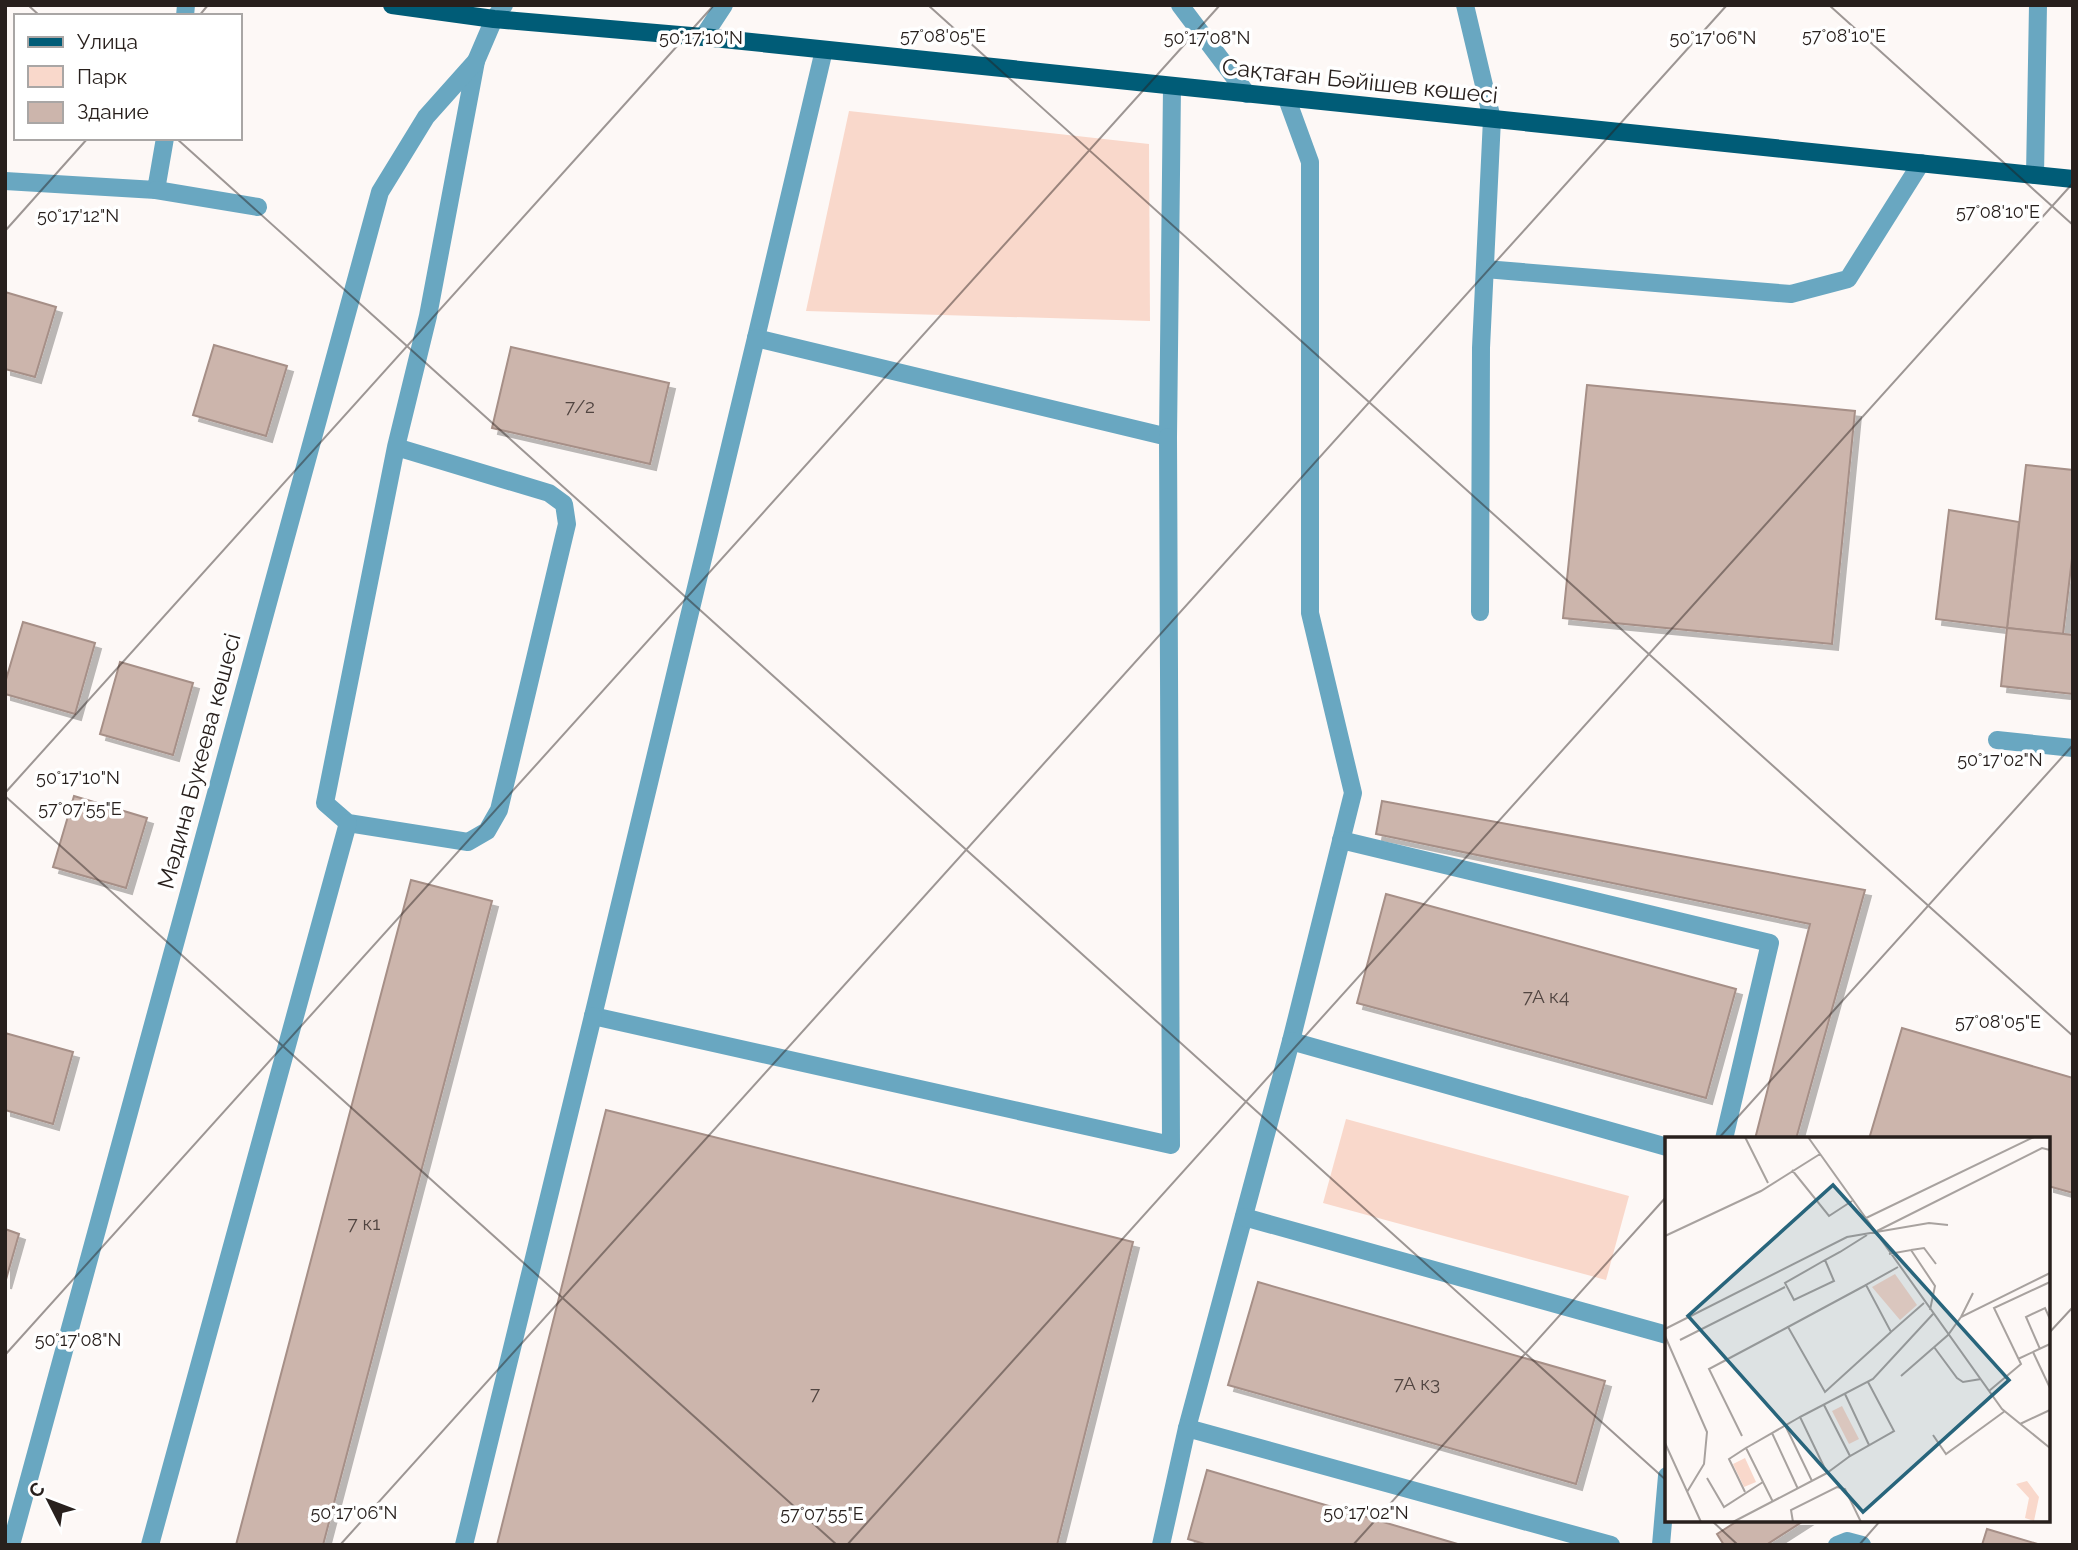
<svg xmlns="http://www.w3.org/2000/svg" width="2078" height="1550" font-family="Raleway,sans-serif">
<defs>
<filter id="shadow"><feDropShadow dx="6" dy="6" stdDeviation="0" flood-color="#0004"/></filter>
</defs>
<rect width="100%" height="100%" fill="#fdf8f6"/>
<g fill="#f9d8cb">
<polygon points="849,111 1149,144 1150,321 806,311"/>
<polygon points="1346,1119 1629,1196 1606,1280 1323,1203"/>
</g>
<g fill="#ccb5ac" stroke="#a68f87" stroke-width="2" filter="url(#shadow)">
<polygon points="5,292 56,307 35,377 5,369"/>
<polygon points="214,345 287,366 266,436 193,415"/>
<polygon points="511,347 669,383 650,464 492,428"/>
<polygon points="1587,385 1855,411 1832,644 1563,618"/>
<polygon points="2026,465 2073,470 2073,550 2063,634 2007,628"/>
<polygon points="1949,510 2019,522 2007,628 1936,619"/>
<polygon points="23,622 95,643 75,714 5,694 5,683"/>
<polygon points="2007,628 2073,635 2073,694 2001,686"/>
<polygon points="120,662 193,683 173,755 100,734"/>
<polygon points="74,796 147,818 126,888 53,867"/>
<polygon points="1382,801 1865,890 1796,1139 1755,1139 1810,924 1376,834"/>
<polygon points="411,880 492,901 323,1545 236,1545"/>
<polygon points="1386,894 1736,989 1706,1098 1357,1003"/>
<polygon points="1902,1028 2073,1078 2073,1193 2048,1186 2048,1139 1869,1139"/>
<polygon points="5,1033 73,1052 53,1124 5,1110"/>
<polygon points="606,1110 1133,1242 1057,1545 497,1545"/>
<polygon points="5,1229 19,1234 5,1283"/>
<polygon points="1258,1282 1605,1381 1576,1484 1228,1385"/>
<polygon points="1207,1470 1461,1545 1208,1545 1188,1539"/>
<polygon points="1739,1520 1805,1520 1766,1545 1724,1545 1717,1534"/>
<polygon points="1987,1529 2041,1545 1982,1545"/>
</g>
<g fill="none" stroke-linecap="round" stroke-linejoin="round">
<g stroke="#69a7c1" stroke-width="18">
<polyline points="1180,5 1247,94"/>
<polyline points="1465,5 1492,119 1481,348 1480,612"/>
<polyline points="185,16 186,5"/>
<polyline points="494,19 504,5"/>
<polyline points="703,37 724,5"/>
<polyline points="824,50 756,338 1168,437 1172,87"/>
<polyline points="1287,99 1310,162 1310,613 1353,793 1291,1041 1187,1428 1611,1545"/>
<polyline points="2035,175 2038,5"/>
<polyline points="5,181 156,190 165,138"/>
<polyline points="156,190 258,207"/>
<polyline points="1485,269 1791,294 1848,279 1921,163"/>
<polyline points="756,338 593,1016 1171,1145 1168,437"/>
<polyline points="396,447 549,493 564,504 567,524 499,810 487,831 468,842 348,823 325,803 396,447 428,316 476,61"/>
<polyline points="1997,740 2073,748"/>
<polyline points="1341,840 1770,943 1724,1139"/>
<polyline points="1291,1041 1667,1147"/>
<polyline points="1244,1217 1667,1335"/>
<polyline points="150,1545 348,823"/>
<polyline points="464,1545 593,1016"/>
<polyline points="1161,1545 1187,1428"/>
<polyline points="1661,1545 1667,1476"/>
<polyline points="1837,1545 1847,1541 1862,1545"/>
</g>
<polyline stroke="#69a7c1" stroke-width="18" points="11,1545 380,192 426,117 476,61 494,19"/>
<polyline stroke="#005c77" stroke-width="18" points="392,5 494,19 703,37 2073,179"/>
</g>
<path fill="none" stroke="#28201d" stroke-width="2" stroke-opacity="0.45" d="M28,5L40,16M928,5L2073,1036M1829,5L2073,225M199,16L208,5M176,138L1667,1481M5,231L88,138M5,793L714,5M5,796L837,1545M1718,1139L2073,745M2048,1334L2073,1307M5,1355L1220,5M1711,1520L1738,1545M340,1545L1727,5M847,1545L2073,183M1353,1545L1667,1196M1859,1545L1881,1520"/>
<g text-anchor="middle" stroke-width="7" stroke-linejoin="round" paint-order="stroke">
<g font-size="19" fill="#514541">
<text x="580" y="413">7/2</text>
<text x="1546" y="1003">7А к4</text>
<text x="364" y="1230">7 к1</text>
<text x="1417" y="1390">7А к3</text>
<text x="815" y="1400">7</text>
</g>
<g font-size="23" fill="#28201d" stroke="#fff">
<text transform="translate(1360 81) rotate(6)" y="8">Сақтаған Бәйішев көшесі</text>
<text transform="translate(199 761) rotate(-75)" y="8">Мәдина Букеева көшесі</text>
</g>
</g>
<g transform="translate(1665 1137)">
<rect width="385" height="385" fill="#fdf8f6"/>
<path d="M230,137L252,168L235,183L207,150ZM177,269L194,302L184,307L167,274ZM80,321L91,345L79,350L68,327ZM362,344L374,360L369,384L360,381L364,361L351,347Z" fill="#f9d8cb"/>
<path fill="none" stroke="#a8a29f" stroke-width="2" d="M80,0L103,46M143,0L337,272L385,311M127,33L164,79L187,64M199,82L369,0M212,94L377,11L385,13M0,99L96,54L155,17M246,113L259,111L271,127M224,117L246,113L270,149L265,173M160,123L169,144L129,163L120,146L160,123L175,115L202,98M233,130L201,148L226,195L259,166M201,148L123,190L160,255L226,195M296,180L308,156M0,192L182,100L264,86L283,88M0,199L42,295L39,327L22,355M15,203L120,150M269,210L292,241L298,245L316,242M375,212L361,180L380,171L385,182M368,215L385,251M353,222L385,207M236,239L283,198L296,180L385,136M324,254L356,227L329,171L385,145M180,257L204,308M159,268L185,319L229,294L203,245M355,287L385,273M120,288L147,344M107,296L133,352M268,298L281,317L340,274M77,299L44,232L123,190M0,306L36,385M81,311L135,280M185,319L162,336L135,280L208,242L268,177M42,341L59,370L98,345L81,311L64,322L80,355M98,345L108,365M68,385L162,336M128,385L126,373L172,350L180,352L196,385"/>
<path fill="#28657c" fill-opacity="0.15" stroke="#28657c" stroke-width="3.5" d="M168,48L344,243L198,375L23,179Z"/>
<rect width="385" height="385" fill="none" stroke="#28201d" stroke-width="3.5"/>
</g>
<g font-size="18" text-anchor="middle" fill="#28201d" stroke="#fff" stroke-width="7" stroke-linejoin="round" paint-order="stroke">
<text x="943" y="42">57°08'05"E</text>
<text x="1844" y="42">57°08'10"E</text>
<text x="701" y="44">50°17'10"N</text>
<text x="1207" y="44">50°17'08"N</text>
<text x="1713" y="44">50°17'06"N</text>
<text x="1998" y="218">57°08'10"E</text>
<text x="78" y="222">50°17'12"N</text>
<text x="2000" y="766">50°17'02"N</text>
<text x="78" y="784">50°17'10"N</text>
<text x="80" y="815">57°07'55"E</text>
<text x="1998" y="1028">57°08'05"E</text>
<text x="78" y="1346">50°17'08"N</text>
<text x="354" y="1519">50°17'06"N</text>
<text x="1366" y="1519">50°17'02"N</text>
<text x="822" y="1520">57°07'55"E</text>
</g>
<rect width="2078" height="1550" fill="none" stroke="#28201d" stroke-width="14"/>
<rect x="14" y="14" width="228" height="126" fill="#ffffff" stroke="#a9a6a5" stroke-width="2"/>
<rect x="28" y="37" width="35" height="10" fill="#005c77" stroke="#a9a6a5" stroke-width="2"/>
<text x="77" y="49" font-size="21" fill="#28201d">Улица</text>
<rect x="28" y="66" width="35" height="21" fill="#f9d8cb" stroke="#a9a6a5" stroke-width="2"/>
<text x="77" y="84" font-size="21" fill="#28201d">Парк</text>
<rect x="28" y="102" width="35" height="21" fill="#ccb5ac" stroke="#a9a6a5" stroke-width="2"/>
<text x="77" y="119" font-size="21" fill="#28201d">Здание</text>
<g transform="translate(49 1501) rotate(312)" stroke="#ffffff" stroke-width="5" paint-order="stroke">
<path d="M0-5L12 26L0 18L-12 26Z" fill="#28201d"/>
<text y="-10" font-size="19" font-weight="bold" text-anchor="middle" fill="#28201d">С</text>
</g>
</svg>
